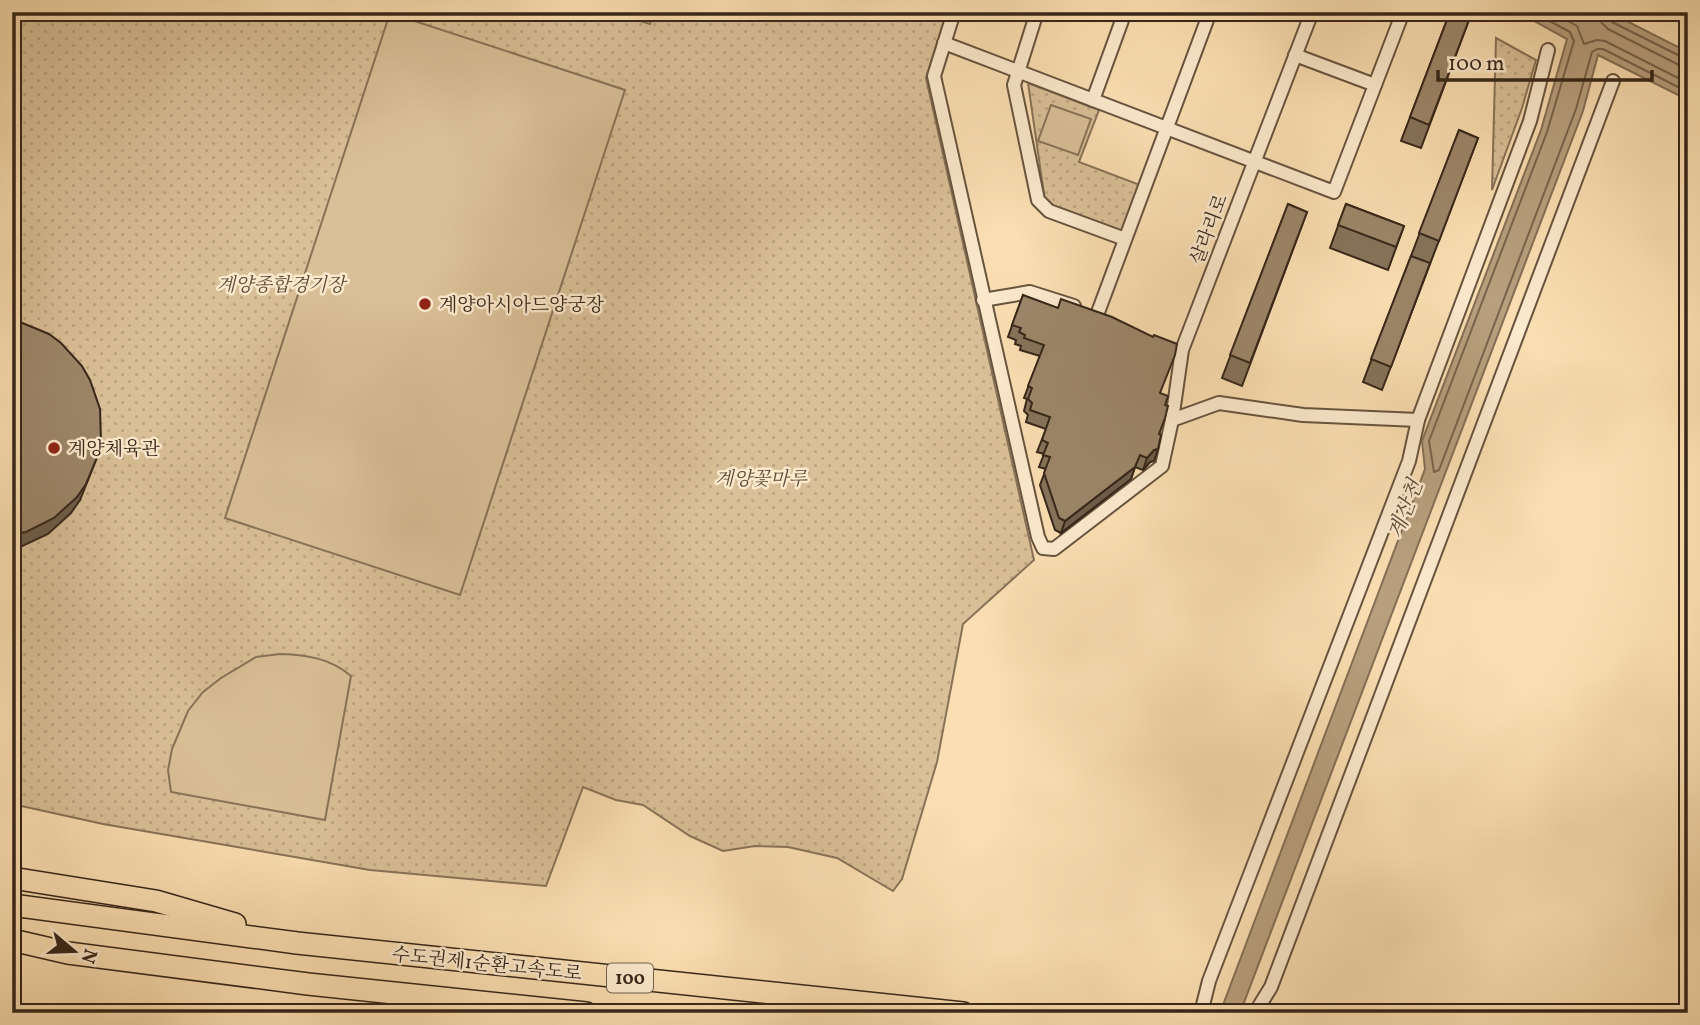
<svg xmlns="http://www.w3.org/2000/svg" width="1700" height="1025" font-family="Vollkorn,'Noto Serif KR',serif">
<defs>
<pattern id="park-dots" width="8" height="8" patternUnits="userSpaceOnUse" patternTransform="scale(1.75)"><rect width="8" height="8" fill="#dac098"/><path d="M2 2h.1M6 6h.1" fill="none" stroke="#bca582" stroke-width="1.8" stroke-linecap="round"/></pattern>
</defs>
<rect width="100%" height="100%" fill="#fbdfb2"/>
<filter id="stains"><feTurbulence type="fractalNoise" baseFrequency=".00286" numOctaves="4"/><feColorMatrix values="0 0 0 0 .2 0 0 0 0 .09 0 0 0 0 .02 0 0 0 .5 -.17"/></filter>
<radialGradient id="worn" r=".72"><stop offset=".6" stop-color="#630" stop-opacity="0"/><stop offset="1" stop-color="#630" stop-opacity=".3"/></radialGradient>
<g fill="url(#park-dots)" stroke="#887358" stroke-width="2">
<polygon points="12,12 610,12 650,24 655,12 947,12 926,78 1034,560 963,624 937,762 902,879 893,891 837,858 788,847 755,846 723,851 690,836 643,805 616,800 583,787 546,886 370,870 103,824 12,804"/>
<polygon points="1496,38 1536,60 1522,108 1492,190"/>
<polygon points="1028,83 1099,110 1079,162 1140,185 1122,231 1049,204 1045,201"/>
</g>
<g fill="#dac098" stroke="#887358" stroke-width="2">
<polygon points="390,13 625,90 460,595 225,518"/>
<polygon points="1051,105 1091,119 1078,155 1038,141"/>
<path d="M280,654C307,655 330,658 351,676L325,820L171,792L168,770L172,749L188,711L203,692L221,678L256,657Z"/>
</g>
<polygon fill="#b8a07e" stroke="#846f56" stroke-width="2" points="1518,12 1609,12 1688,52 1688,100 1598,55 1583,111 1240,1013 1220,1013 1425,469 1422,441 1541,130 1567,39"/>
<g fill="none" stroke-linecap="round" stroke-linejoin="round">
<g stroke="#77634c" stroke-width="2">
<polyline points="1533,12 1570,32 1574,41 1547,132 1429,441 1434,472 1439,470 1576,109 1592,52 1597,49 1603,49 1688,92"/>
<polyline points="1552,12 1577,26 1584,44 1597,40 1605,41 1688,83"/>
<polyline points="1599,12 1601,22 1608,29 1679,65 1688,67"/>
<polyline points="1608,12 1612,22 1682,57 1688,58"/>
</g>
<defs>
<g id="street">
<polyline points="954,12 934,76 1038,537 1043,548 1054,549 1162,466 1172,420 1182,350 1312,12"/>
<polyline points="1037,12 1014,85 1038,200 1049,211 1125,239"/>
<polyline points="944,43 1334,192 1403,12"/>
<polyline points="1295,55 1375,85"/>
<polyline points="1093,100 1125,12"/>
<polyline points="983,300 1030,292 1074,306"/>
<polyline points="1097,315 1210,12"/>
<polyline points="1172,420 1219,403 1303,415 1418,420 1530,121 1548,50"/>
<polyline points="1201,1013 1209,981 1409,461 1418,420"/>
<polyline points="1255,1013 1271,987 1613,81"/>
</g>
<g id="highway">
<polyline points="12,878 156,901 235,924"/>
<polyline points="12,905 297,943 963,1013"/>
<polyline points="12,940 68,953 308,984 586,1013"/>
</g>
</defs>
<use href="#street" stroke="#67543f" stroke-width="16"/>
<use href="#highway" stroke="#362619" stroke-width="24"/>
<use href="#street" stroke="#fceacd" stroke-width="12"/>
<use href="#highway" stroke="#fbdfb2" stroke-width="21"/>
</g>
<g fill="#86735a" stroke="#362619" stroke-width="2">
<polygon points="1450,12 1472,12 1421,148 1401,141"/>
<polygon points="1459,130 1478,138 1382,390 1363,382"/>
<polygon points="1288,204 1307,212 1242,386 1222,378"/>
<polygon points="1346,204 1404,226 1388,270 1330,248"/>
<polygon points="1023,295 1160,393 1165,405 1154,461 1150,462 1143,470 1135,467 1131,479 1061,533 1055,530 1040,485 1046,469 1039,467 1044,454 1037,452 1046,429 1026,422 1028,415 1024,411 1027,399 1024,398 1040,356 1020,350 1021,346 1015,344 1016,340 1008,337"/>
</g>
<g fill="#6d5e4a" stroke="#362619" stroke-width="2">
<polygon points="1158,449 1154,461 1150,462 1143,470 1147,458 1154,450"/>
<polygon points="98,455 80,500 71,513 48,534 20,547 12,549 12,534"/>
<polygon points="1135,467 1131,479 1061,533 1065,521"/>
</g>
<g fill="#9c8669" stroke="#362619" stroke-width="2">
<polygon points="1450,12 1472,12 1429,125 1410,117"/>
<polygon points="1459,130 1478,138 1439,241 1419,233"/>
<polygon points="1288,204 1307,212 1250,363 1230,355"/>
<polygon points="1346,204 1404,226 1396,247 1338,225"/>
<polygon points="1411,256 1430,263 1391,367 1371,359"/>
<polygon points="1023,295 1058,308 1061,299 1112,317 1153,337 1154,335 1177,344 1175,355 1160,393 1168,396 1165,405 1168,406 1165,418 1159,434 1161,435 1158,449 1154,450 1147,458 1140,455 1135,467 1065,521 1059,518 1044,473 1050,457 1043,455 1048,443 1042,440 1050,417 1030,410 1032,403 1028,399 1032,388 1028,386 1044,345 1024,338 1025,335 1019,332 1021,328 1012,325"/>
<polygon points="12,321 20,322 49,334 61,343 82,366 90,380 100,409 101,440 98,455 86,484 77,497 54,518 26,532 12,534"/>
</g>
<g fill="#8f2418" stroke="#fceacd" stroke-width="2.5">
<circle cx="425" cy="304" r="7"/>
<circle cx="54" cy="448" r="7"/>
</g>
<g text-anchor="middle" stroke-width="5" stroke-linejoin="round" paint-order="stroke">
<rect fill="#fceacd" stroke="#71614f" stroke-width="2" x="607" y="963.5" width="46" height="29" rx="5"/>
<g font-size="18" font-weight="bold" fill="#362619">
<text x="630" y="984">100</text>
</g>
<g font-size="19" fill="#362619" stroke="#fceacd">
<text transform="translate(1208 229) rotate(-69)" y="7">살라리로</text>
<text transform="translate(487 963) rotate(6)" y="7">수도권제1순환고속도로</text>
</g>
<g font-size="19" font-style="italic" fill="#5f4c39" stroke="#fceacd">
<text x="281" y="291">계양종합경기장</text>
<text x="761" y="485">계양꽃마루</text>
</g>
<g font-size="19" fill="#362619" stroke="#fceacd" text-anchor="start">
<text x="439" y="311">계양아시아드양궁장</text>
<text x="68" y="455">계양체육관</text>
</g>
<g font-size="21" font-style="italic" fill="#5d4b37" stroke="#fceacd">
<text transform="translate(1405 509) rotate(-69)" y="7">계산천</text>
</g>
</g>
<rect width="1700" height="1025" fill="none" stroke="#fbdfb2" stroke-width="42"/>
<rect x="14" y="14" width="1672" height="997" fill="none" stroke="#362619" stroke-width="3.5"/>
<rect x="21" y="21" width="1658" height="983" fill="none" stroke="#362619" stroke-width="2"/>
<g transform="translate(74 951) rotate(109)" stroke="#fceacd" stroke-width="5" paint-order="stroke">
<path d="M0-5L12 26L0 18L-12 26Z" fill="#362619"/>
<text y="-10" font-size="19" font-weight="bold" text-anchor="middle" fill="#362619">N</text>
</g>
<path d="M1438 70v10h214v-10" fill="none" stroke="#362619" stroke-width="3.5"/>
<text x="1448" y="70" font-size="21" fill="#362619" stroke="#fceacd" stroke-width="5" paint-order="stroke">100 m</text>
<rect width="100%" height="100%" filter="url(#stains)"/>
<rect width="100%" height="100%" fill="url(#worn)"/>
</svg>
